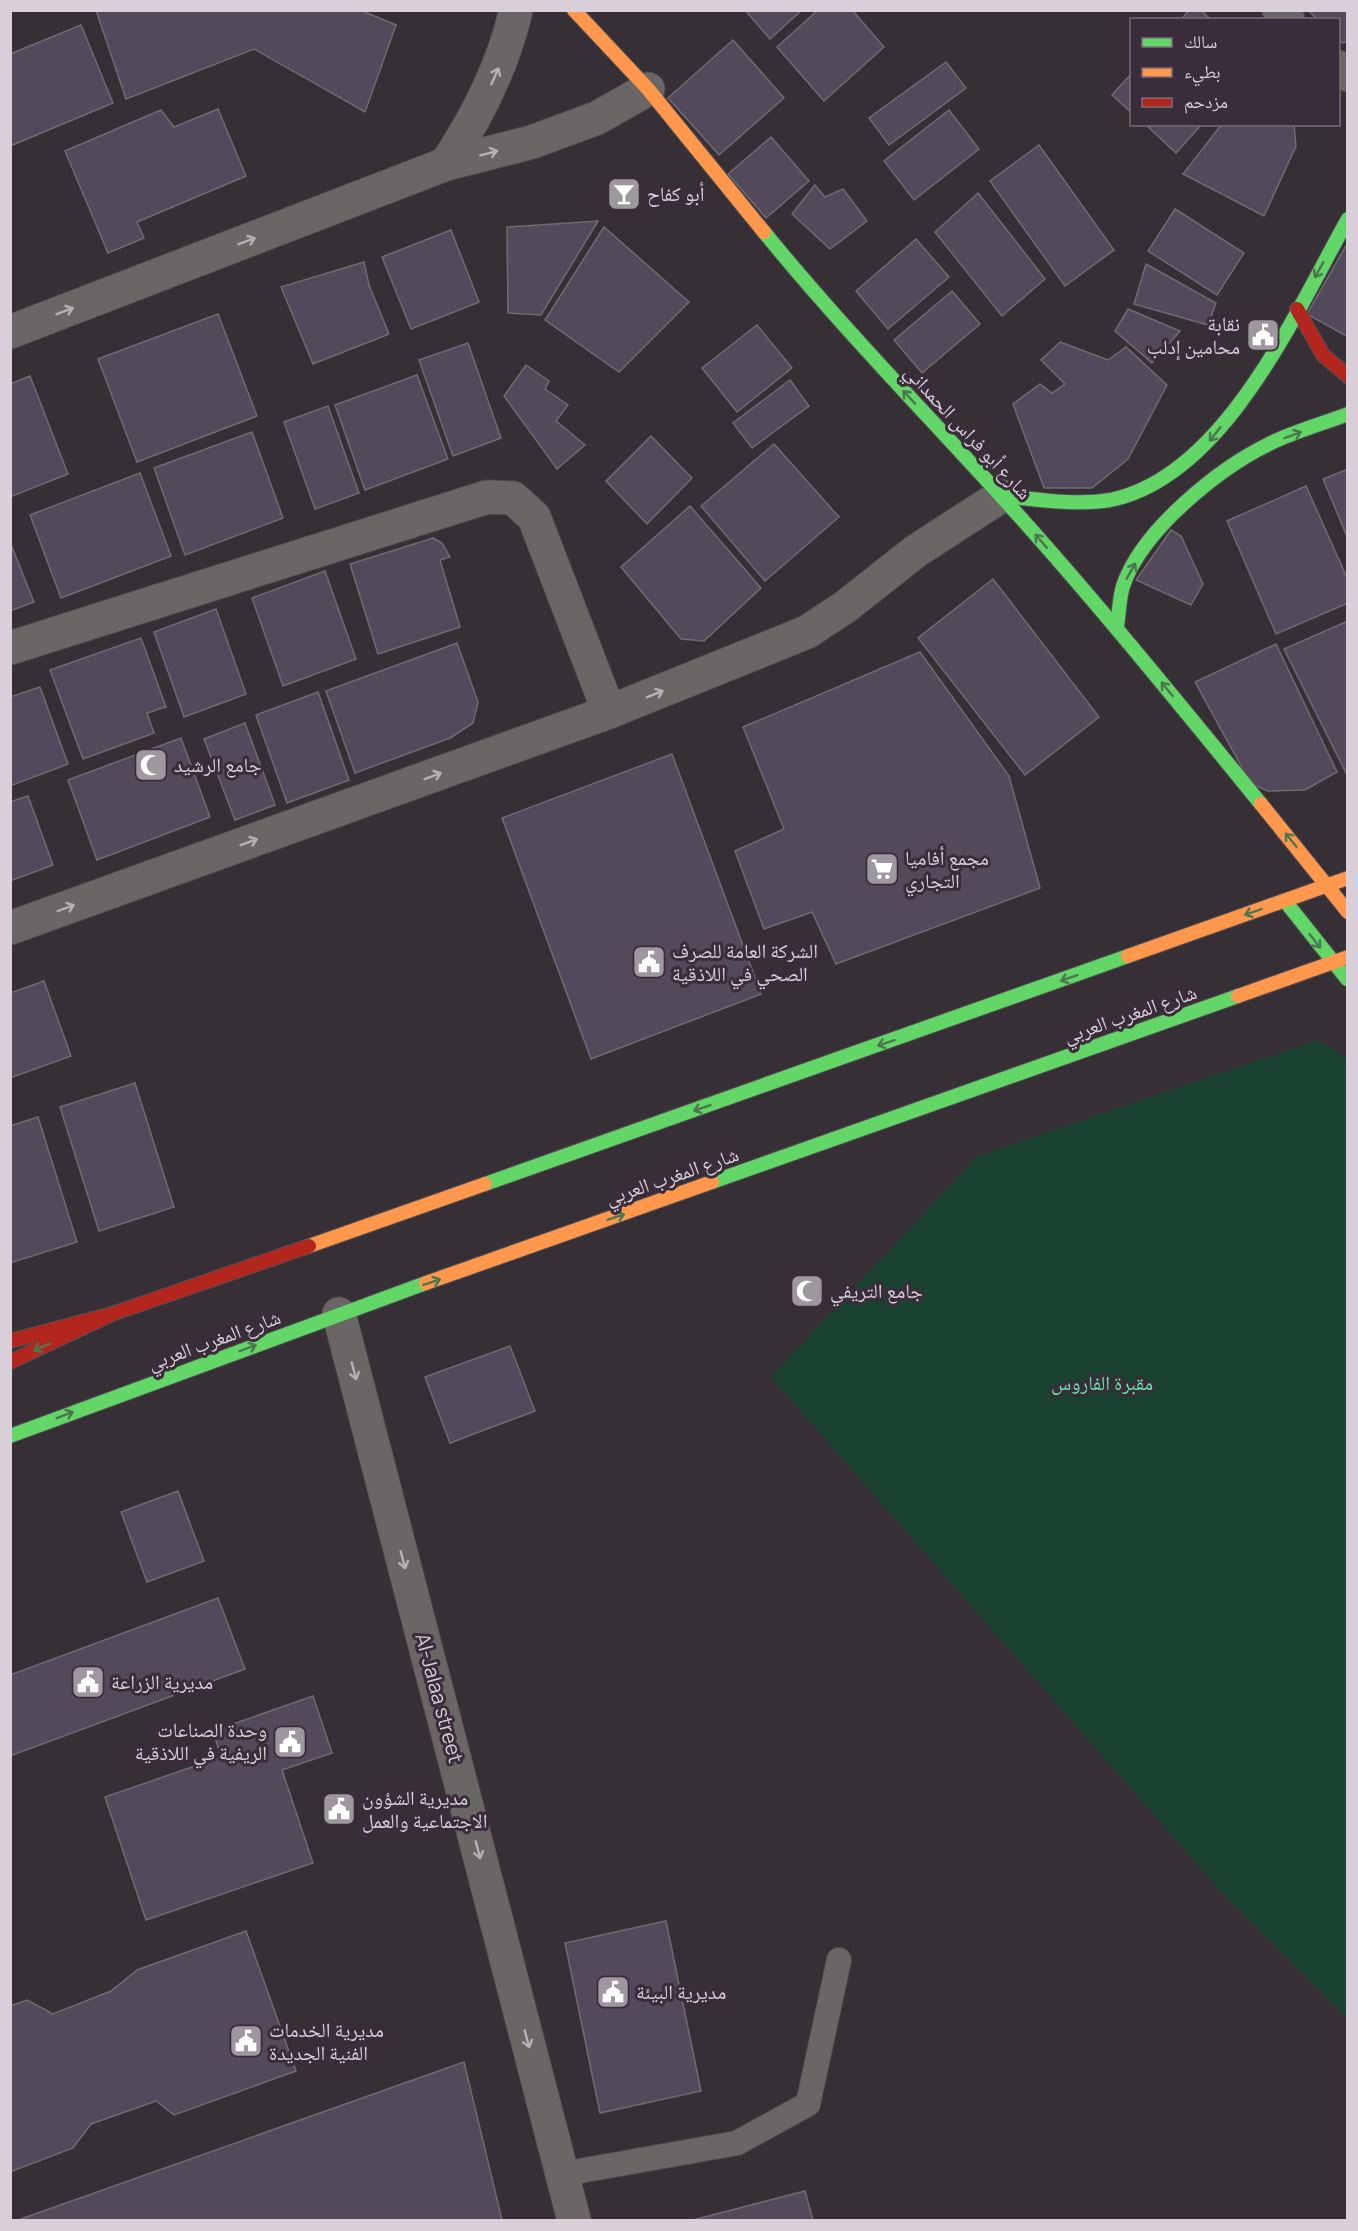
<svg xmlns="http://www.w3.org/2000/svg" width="1358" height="2231" font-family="Manrope,'Noto Naskh Arabic',sans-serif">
<rect width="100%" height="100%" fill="#363036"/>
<polygon fill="#194330" points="1318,1040 1348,1059 1347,2017 1219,1889 771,1377 978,1156"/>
<g fill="#524a5b" stroke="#6f6b71" stroke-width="1.5">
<polygon points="96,10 360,10 396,25 365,112 254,49 126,99"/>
<polygon points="745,10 802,10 770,39"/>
<polygon points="818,10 852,10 884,47 824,101 777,47"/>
<polygon points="1189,10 1201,10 1211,20 1181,20"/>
<polygon points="1308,10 1348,10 1348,41 1343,43 1338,39 1338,20 1318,20"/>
<polygon points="81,25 113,103 10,146 10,54"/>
<polygon points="733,40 784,98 719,155 668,98"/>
<polygon points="946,62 966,88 889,145 869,118"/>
<polygon points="1132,73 1132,113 1112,95"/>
<polygon points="218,109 246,176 137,222 144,238 108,253 65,151 161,110 174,127"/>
<polygon points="949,110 979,149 914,200 884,161"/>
<polygon points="1145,124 1202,124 1176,153"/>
<polygon points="1222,124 1294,124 1296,146 1264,216 1183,174"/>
<polygon points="771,137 809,181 766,218 728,174"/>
<polygon points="1039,145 1114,250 1065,286 990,181"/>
<polygon points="815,185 825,197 843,189 867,221 830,249 792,214"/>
<polygon points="978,193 1045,279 1002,316 935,232"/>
<polygon points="1175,209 1244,253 1217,295 1148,251"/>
<polygon points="598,221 541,315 508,313 507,227"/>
<polygon points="604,227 689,302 619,372 545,320"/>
<polygon points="451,230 479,302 411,329 382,257"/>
<polygon points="916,239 949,277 888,329 856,291"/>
<polygon points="1348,242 1348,337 1307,314"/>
<polygon points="364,262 369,285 389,334 313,364 281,287"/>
<polygon points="1146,264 1216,303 1208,325 1134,304"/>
<polygon points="952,291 980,324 922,373 894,340"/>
<polygon points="1128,309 1180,331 1152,363 1115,331"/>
<polygon points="218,314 257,416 137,462 98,359"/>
<polygon points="757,325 792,368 737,412 702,368"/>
<polygon points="1060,342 1108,360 1126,347 1167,385 1128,459 1092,488 1044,488 1013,404 1040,384 1052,393 1065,384 1041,360"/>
<polygon points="468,343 501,438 453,456 419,360"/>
<polygon points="526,365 549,381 545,389 568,405 556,421 585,445 557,469 504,396"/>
<polygon points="417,375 448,459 365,490 335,405"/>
<polygon points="30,376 68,474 10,497 10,384"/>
<polygon points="790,380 809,406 752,448 733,423"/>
<polygon points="328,406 359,493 315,509 284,422"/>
<polygon points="252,432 283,518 185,555 154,468"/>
<polygon points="651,436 692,478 647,524 606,481"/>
<polygon points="774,444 839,517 765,581 701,506"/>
<polygon points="1348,469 1348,539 1323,479"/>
<polygon points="140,473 171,556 61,598 30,515"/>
<polygon points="1306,486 1348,580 1348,603 1276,634 1227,521"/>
<polygon points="690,506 761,588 704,641 681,639 621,567"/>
<polygon points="1171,530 1181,536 1203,584 1191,605 1136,580"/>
<polygon points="433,538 442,543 450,557 440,560 460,627 378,654 350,564"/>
<polygon points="10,542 34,602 10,611"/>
<polygon points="325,571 356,659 283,686 252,598"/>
<polygon points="993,579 1099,717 1025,775 918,638"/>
<polygon points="216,609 246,694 184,717 154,632"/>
<polygon points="1348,621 1348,777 1284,649"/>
<polygon points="141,638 166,707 147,713 154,733 83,759 50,670"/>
<polygon points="457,643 478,702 473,723 450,738 355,773 326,691"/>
<polygon points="1276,644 1337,772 1305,790 1268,791 1251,784 1195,682"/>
<polygon points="920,652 1009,776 1040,888 836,964 812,912 764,929 735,851 784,829 743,727"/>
<polygon points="40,687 68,764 10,786 10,697"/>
<polygon points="318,692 349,780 287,803 256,715"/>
<polygon points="245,723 275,805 235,820 204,739"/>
<polygon points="181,738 210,817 97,860 68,780"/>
<polygon points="672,754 761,994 591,1059 502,818"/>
<polygon points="28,796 53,865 10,881 10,802"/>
<polygon points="44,981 71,1056 10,1078 10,993"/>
<polygon points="135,1083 174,1207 99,1231 60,1107"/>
<polygon points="38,1117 77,1242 10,1263 10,1126"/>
<polygon points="510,1346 535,1411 450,1443 425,1377"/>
<polygon points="178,1491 204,1561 147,1582 121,1512"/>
<polygon points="218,1598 245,1669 10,1756 10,1675"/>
<polygon points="313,1696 332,1753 282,1770 313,1863 146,1920 105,1797 221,1757 213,1731"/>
<polygon points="666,1921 701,2091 600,2113 565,1943"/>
<polygon points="246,1931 296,2071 174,2115 156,2101 91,2124 73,2148 10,2172 10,2006 27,2000 53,2014 111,1991 137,1970"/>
<polygon points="464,2062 502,2220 18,2220"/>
<polygon points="805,2191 813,2220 693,2220"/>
</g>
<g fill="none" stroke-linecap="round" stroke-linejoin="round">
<defs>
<polyline id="lane" points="563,2174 737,2143 808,2104 839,1960"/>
<g id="street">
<polyline points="1279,10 1288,20"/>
<polyline points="1338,67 1348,75"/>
<path d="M446,164C478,116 503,66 516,10"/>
<polyline points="10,332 446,164 532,142 597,118 648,89"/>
<polyline points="10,648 487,497 513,498 534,517 609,712"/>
<polyline points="10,928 609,712 807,632 845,607 916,551 1001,496"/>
<polyline points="339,1314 574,2220"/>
</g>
<g id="fast">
<path d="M764,232C839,324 921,408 1001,496C1091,595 1176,700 1261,804"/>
<path d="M1001,496C1037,499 1075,506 1110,500C1225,477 1296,311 1348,219"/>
<path d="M1117,627C1119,614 1119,599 1123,586C1142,530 1219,468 1271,443C1296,431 1322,424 1348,414"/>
<polyline points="1285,901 1347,979"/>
<polyline points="712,1182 1238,996"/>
<polyline points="485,1184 1128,956"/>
<polyline points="10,1436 426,1283"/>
</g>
<g id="slow">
<polyline points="574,10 648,89 764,232"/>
<polyline points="1261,804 1348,912"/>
<polyline points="1128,956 1348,878"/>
<polyline points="1238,996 1348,957"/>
<polyline points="309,1246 485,1184"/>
<polyline points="426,1283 712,1182"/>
</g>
<g id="jam">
<polyline points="1297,309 1323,355 1348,376"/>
<polyline points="10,1341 112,1314 309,1246"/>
<polyline points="10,1362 112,1314"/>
</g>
</defs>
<use href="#lane" stroke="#524d52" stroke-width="26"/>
<use href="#street" stroke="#524d52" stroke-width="35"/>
<use href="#fast" stroke="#524d52" stroke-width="16"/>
<use href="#slow" stroke="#524d52" stroke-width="16"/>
<use href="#jam" stroke="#524d52" stroke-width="16"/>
<use href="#lane" stroke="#6b6666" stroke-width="24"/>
<use href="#street" stroke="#6b6666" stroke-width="33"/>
<use href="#fast" stroke="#63d668" stroke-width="14"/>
<use href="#slow" stroke="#ff974d" stroke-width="14"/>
<use href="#jam" stroke="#b3261e" stroke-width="14"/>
</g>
<defs><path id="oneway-shaft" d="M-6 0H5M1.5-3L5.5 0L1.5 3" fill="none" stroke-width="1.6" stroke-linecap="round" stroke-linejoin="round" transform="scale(1.5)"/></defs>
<g stroke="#b7b0b6">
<use href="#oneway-shaft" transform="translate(495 76) rotate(-66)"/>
<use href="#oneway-shaft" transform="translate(489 153) rotate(-15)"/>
<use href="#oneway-shaft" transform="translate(247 241) rotate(-21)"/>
<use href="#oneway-shaft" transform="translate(65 311) rotate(-21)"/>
<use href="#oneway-shaft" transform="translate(655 694) rotate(-22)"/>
<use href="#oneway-shaft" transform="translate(433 776) rotate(-20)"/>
<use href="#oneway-shaft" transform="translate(249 842) rotate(-20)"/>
<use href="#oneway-shaft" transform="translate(66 908) rotate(-20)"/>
<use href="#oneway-shaft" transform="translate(354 1371) rotate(75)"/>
<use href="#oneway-shaft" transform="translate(403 1560) rotate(75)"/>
<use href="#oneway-shaft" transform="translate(478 1850) rotate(75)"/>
<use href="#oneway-shaft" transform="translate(527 2039) rotate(75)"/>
</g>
<g stroke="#4c784f">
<use href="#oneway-shaft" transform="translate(1319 270) rotate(119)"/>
<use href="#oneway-shaft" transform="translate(909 397) rotate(-133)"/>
<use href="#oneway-shaft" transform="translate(1215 434) rotate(128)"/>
<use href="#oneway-shaft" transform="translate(1293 435) rotate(-21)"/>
<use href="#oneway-shaft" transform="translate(1041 541) rotate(-131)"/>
<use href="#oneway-shaft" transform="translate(1131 571) rotate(-60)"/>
<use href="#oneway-shaft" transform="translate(1167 689) rotate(-129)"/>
<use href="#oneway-shaft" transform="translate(1291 840) rotate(-129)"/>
<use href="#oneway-shaft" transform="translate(1253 912) rotate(161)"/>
<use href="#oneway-shaft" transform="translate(1315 941) rotate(52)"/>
<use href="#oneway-shaft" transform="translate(1069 978) rotate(161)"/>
<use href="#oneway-shaft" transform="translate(886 1043) rotate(161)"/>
<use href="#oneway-shaft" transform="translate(702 1108) rotate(161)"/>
<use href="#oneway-shaft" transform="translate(616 1217) rotate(-19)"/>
<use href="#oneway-shaft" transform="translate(432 1282) rotate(-19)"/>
<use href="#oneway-shaft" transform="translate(42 1347) rotate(155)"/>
<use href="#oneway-shaft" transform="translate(248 1348) rotate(-20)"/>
<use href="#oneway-shaft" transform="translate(65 1415) rotate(-20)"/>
</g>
<defs>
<symbol id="bar-square" viewBox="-11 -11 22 22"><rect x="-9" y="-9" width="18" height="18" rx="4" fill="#9f979f" stroke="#3a2c3a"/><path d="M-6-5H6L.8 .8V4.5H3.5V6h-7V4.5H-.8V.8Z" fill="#fff"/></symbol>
<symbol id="civic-square" viewBox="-11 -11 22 22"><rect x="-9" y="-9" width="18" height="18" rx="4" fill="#9f979f" stroke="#3a2c3a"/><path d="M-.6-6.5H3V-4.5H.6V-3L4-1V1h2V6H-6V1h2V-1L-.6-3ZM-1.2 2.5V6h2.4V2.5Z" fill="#fff"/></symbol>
<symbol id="mosque-square" viewBox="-11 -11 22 22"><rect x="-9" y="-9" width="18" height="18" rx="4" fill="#9f979f" stroke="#3a2c3a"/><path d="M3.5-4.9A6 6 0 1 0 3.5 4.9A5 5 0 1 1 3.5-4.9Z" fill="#fff"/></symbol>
<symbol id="supermarket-square" viewBox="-11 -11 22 22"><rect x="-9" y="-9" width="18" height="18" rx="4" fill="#9f979f" stroke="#3a2c3a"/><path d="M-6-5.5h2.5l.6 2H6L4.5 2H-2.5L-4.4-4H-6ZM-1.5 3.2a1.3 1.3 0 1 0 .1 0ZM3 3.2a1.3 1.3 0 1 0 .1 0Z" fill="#fff"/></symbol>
</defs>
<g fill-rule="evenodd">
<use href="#bar-square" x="605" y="175" width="38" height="38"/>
<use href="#civic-square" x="1244" y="316" width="38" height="38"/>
<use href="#mosque-square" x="132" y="746" width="38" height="38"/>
<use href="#supermarket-square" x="863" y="850" width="38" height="38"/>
<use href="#civic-square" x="630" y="943" width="38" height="38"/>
<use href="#mosque-square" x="788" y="1272" width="38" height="38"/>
<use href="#civic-square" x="69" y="1663" width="38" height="38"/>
<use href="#civic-square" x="271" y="1723" width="38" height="38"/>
<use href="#civic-square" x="320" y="1790" width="38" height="38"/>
<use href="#civic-square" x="594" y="1973" width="38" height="38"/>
<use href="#civic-square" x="227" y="2022" width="38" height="38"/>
</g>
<g text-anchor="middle" stroke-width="6" stroke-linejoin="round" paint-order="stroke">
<g font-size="20" fill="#d8cfd8" stroke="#3a2c3a" text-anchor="start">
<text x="647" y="201">أبو كفاح</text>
<text x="1240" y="331" text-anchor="end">نقابة<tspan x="1240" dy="23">محامين إدلب</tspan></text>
<text x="174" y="772">جامع الرشيد</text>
<text x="905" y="865">مجمع أفاميا<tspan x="905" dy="23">التجاري</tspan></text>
<text x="672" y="958">الشركة العامة للصرف<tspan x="672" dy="23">الصحي في اللاذقية</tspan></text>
<text x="830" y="1298">جامع التريفي</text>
<text x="111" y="1689">مديرية الزراعة</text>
<text x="267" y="1737" text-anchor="end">وحدة الصناعات<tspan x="267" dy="23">الريفية في اللاذقية</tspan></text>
<text x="362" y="1805">مديرية الشؤون<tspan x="362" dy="23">الاجتماعية والعمل</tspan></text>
<text x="636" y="1999">مديرية البيئة</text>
<text x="269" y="2037">مديرية الخدمات<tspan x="269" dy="23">الفنية الجديدة</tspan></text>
</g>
<g font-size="20" fill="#d8cfd8" stroke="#3a2c3a">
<text transform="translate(968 432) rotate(47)" y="7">شارع أبو فراس الحمداني</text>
<text transform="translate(1130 1014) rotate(-19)" y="7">شارع المغرب العربي</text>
<text transform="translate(672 1176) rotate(-19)" y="7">شارع المغرب العربي</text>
<text transform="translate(214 1340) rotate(-20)" y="7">شارع المغرب العربي</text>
<text transform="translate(439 1698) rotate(75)" y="7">Al-Jalaa street</text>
</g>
<g font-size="20" fill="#64e5a7" stroke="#3a2c3a">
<text x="1102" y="1390">مقبرة الفاروس</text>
</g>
</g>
<rect width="1358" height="2231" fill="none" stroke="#d8cfd8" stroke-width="24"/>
<rect x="1130" y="18" width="210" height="108" fill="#3a2c3a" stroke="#796d79" stroke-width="1.5"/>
<rect x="1142" y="38" width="30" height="9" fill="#63d668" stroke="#796d79" stroke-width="1.5"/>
<text x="1184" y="48" font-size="18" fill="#d8cfd8">سالك</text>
<rect x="1142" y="68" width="30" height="9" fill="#ff974d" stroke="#796d79" stroke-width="1.5"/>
<text x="1184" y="78" font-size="18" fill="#d8cfd8">بطيء</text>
<rect x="1142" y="98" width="30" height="9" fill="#b3261e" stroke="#796d79" stroke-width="1.5"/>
<text x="1184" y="108" font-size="18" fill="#d8cfd8">مزدحم</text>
</svg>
